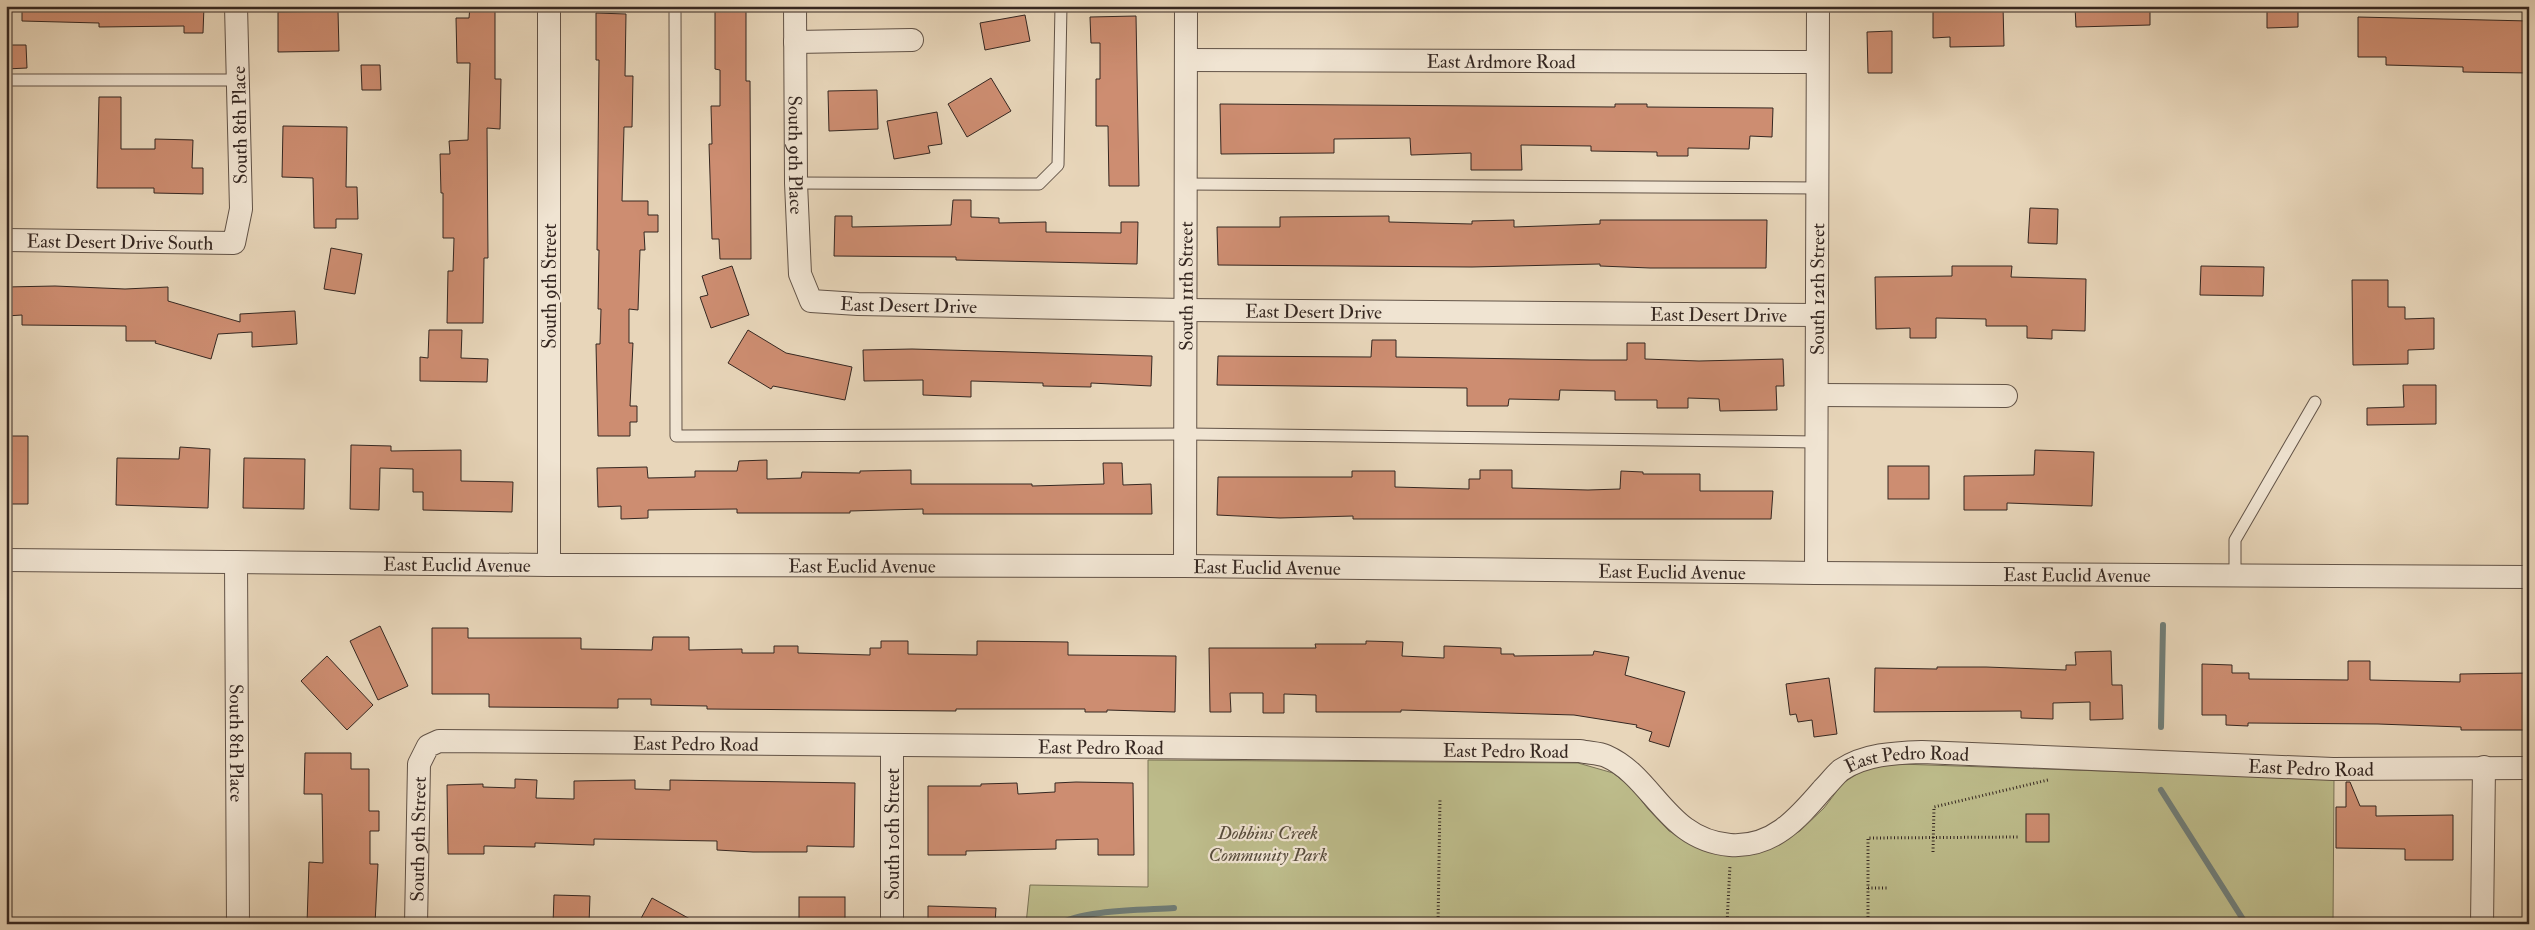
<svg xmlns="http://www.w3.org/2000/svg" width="2535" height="930" font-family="'IM FELL Double Pica',serif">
<rect width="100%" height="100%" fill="#e8d6ba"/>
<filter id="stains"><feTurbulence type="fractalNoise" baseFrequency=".004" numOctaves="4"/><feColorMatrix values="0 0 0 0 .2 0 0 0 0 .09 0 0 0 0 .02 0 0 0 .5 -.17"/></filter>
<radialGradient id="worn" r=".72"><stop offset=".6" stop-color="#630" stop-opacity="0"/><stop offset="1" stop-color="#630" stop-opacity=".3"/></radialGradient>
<polygon fill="#bdbc8b" stroke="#797256" points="1148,760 1578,763 1613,773 1631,787 1648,809 1669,831 1693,843 1773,846 1800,831 1824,808 1843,783 1862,771 1878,766 1899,764 2334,779 2333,924 1026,924 1030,885 1148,887"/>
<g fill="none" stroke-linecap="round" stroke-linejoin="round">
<g stroke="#707e79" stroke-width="6">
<polyline points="2161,727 2163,625"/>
<polyline points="2161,790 2246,924"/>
<path d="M1061,924C1077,910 1150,910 1174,908"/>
</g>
</g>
<g fill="#cd8d71" stroke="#352721">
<polygon points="22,6 204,6 203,33 184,33 184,26 99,27 99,23 22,21"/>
<polygon points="470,6 495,6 495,79 501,79 500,129 487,128 488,258 484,258 483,323 447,323 448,271 453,271 454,238 443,238 443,193 441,193 440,154 450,154 449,141 468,140 470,63 457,63 456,18 469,18"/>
<polygon points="715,6 746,6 746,81 750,81 751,259 720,259 719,239 712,239 709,144 712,144 711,106 720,106 720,70 715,69"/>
<polygon points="1933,6 2003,6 2004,46 1950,47 1950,37 1933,38"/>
<polygon points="2075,6 2150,6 2150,25 2076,27"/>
<polygon points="2267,6 2298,6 2298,27 2267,28"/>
<polygon points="338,11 339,51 278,52 278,12"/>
<polygon points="596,13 626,14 625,76 633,76 632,127 624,127 622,201 648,201 648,215 658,215 658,232 644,232 645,250 640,250 638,310 629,309 629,343 633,343 630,406 637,406 637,422 630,422 630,436 598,436 596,344 600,344 601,309 598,309 599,250 597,250 599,60 596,60"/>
<polygon points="1025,15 1030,41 985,50 980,23"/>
<polygon points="1136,16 1139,186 1109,186 1108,126 1096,126 1096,79 1100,79 1100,43 1091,43 1090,17"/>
<polygon points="2358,17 2529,21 2529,73 2463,72 2463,67 2386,65 2386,57 2358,57"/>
<polygon points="1892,31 1892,73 1868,73 1867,32"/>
<polygon points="6,45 26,45 27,68 6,69"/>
<polygon points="361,65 380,65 381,90 362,90"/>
<polygon points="991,78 1011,111 967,137 948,104"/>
<polygon points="877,90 878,129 829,131 828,91"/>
<polygon points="99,97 121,97 121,149 155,149 155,139 193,140 192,168 203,168 203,194 154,193 154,188 97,188"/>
<polygon points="1220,104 1615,107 1615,104 1647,104 1647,107 1773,108 1772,137 1750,136 1749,149 1688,148 1688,156 1657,156 1657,152 1591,151 1591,146 1521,145 1522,170 1471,170 1471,153 1411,155 1410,138 1334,139 1334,153 1221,154"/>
<polygon points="937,112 942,144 928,146 930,153 894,159 887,121"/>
<polygon points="283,126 347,127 346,187 357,187 358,219 336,219 336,228 314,228 313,178 282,177"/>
<polygon points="953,200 971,200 971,217 999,218 999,223 1046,222 1046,232 1121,233 1121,222 1138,222 1137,264 956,260 956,257 834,256 835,216 852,216 852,227 951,225"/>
<polygon points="2030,208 2058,209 2057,244 2028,243"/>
<polygon points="1389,216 1389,222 1472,224 1472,221 1514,220 1514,227 1600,224 1600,220 1767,220 1766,268 1650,268 1600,266 1600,264 1472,267 1218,265 1217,227 1280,227 1280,217"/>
<polygon points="331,248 362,254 355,294 324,289"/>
<polygon points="732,266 749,315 711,328 700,297 708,295 702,276"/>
<polygon points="1952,266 2012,266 2011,277 2086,279 2085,331 2052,330 2052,339 2027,338 2027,326 1986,326 1986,319 1936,318 1936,338 1910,338 1910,328 1876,329 1875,277 1952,276"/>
<polygon points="2201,266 2264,267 2263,296 2200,295"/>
<polygon points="2352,280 2388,280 2388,307 2405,307 2405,319 2434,318 2434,349 2408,350 2408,364 2353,365"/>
<polygon points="55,286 125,289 168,287 168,301 240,322 240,314 295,311 297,344 252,347 252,332 218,334 211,359 155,343 156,341 126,341 126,326 22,325 22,315 6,316 6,287"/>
<polygon points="429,330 462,330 461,358 488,359 487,382 420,381 420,357 428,358"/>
<polygon points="748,330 786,353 852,367 845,400 773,386 771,389 728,363"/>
<polygon points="1372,340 1396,340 1396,357 1591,360 1627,360 1627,343 1645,343 1645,359 1699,361 1783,359 1784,386 1776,386 1777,410 1720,411 1719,399 1688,398 1688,408 1657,408 1657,400 1615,400 1615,391 1560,390 1559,400 1509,399 1508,406 1467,406 1467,388 1217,385 1218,356 1371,357"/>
<polygon points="912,349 1152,356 1151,386 1091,383 1091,387 1043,386 1043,383 971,381 971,397 923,395 923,380 864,381 863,350"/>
<polygon points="2403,385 2436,385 2436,424 2367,425 2367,408 2404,407"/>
<polygon points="6,436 28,436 28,504 9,504 9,495 6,495"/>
<polygon points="351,445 391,446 391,451 461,450 461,481 513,482 512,512 423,510 423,492 413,492 413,469 380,468 379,510 350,509"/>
<polygon points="180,447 210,449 208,508 116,505 117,458 179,459"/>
<polygon points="2035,450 2094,452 2092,506 2007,503 2007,510 1964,510 1964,476 2034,475"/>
<polygon points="244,458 305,459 304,509 243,508"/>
<polygon points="767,460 767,479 801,478 802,472 860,473 860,471 911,470 911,484 1032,484 1032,486 1104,484 1103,463 1122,463 1123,485 1151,484 1152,514 923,514 923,509 850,511 850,513 737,513 737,509 648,510 648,518 621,519 621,506 598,507 597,468 647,467 648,478 695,477 695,471 737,471 739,461"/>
<rect x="1888" y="466" width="41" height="33"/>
<polygon points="1480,470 1512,470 1512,488 1588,490 1620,489 1621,471 1643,472 1643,474 1700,474 1700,491 1773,491 1771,519 1353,519 1353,516 1280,518 1217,515 1218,477 1352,477 1352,471 1395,471 1395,487 1469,489 1469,479 1480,479"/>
<polygon points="380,626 408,686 378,700 350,641"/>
<polygon points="432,628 468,628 468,638 581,638 581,649 652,650 653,637 689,637 689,650 742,649 742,653 774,653 774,646 798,646 798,653 870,655 870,648 881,648 881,641 908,641 908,654 977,655 977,641 1068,642 1068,655 1176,656 1175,712 1107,710 1107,712 1085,712 1085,709 956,709 956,711 707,709 707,706 651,705 651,699 618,699 618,708 489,707 489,694 432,694"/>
<polygon points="1366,641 1403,642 1402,656 1444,658 1444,646 1501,648 1501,654 1514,654 1514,656 1593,655 1594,651 1629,657 1625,675 1685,692 1669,747 1649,741 1652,732 1636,727 1637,725 1574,715 1401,710 1401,712 1316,712 1316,695 1284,694 1284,713 1263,713 1263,693 1230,693 1231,712 1210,712 1209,648 1316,648 1315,644 1366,644"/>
<polygon points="2111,651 2112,685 2122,685 2123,719 2090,720 2090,702 2053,703 2053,719 2021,718 2021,711 1874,712 1875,668 1937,669 1937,667 1986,667 2066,670 2066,665 2076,665 2075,652"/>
<polygon points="327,656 373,705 347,730 301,681"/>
<polygon points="2348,661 2370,661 2370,680 2460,682 2460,674 2529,673 2529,730 2461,730 2461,727 2378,724 2248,723 2248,726 2226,725 2226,715 2202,715 2202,664 2232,665 2232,673 2249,673 2249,679 2348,680"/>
<polygon points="1829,678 1837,734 1814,737 1812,720 1798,722 1796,714 1790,715 1786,684"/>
<polygon points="305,753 351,753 351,769 369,769 369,811 379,811 379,831 370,831 370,864 378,864 375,924 307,924 309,862 323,863 322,794 304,794"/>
<polygon points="515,779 537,780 536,798 574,799 574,781 635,780 635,789 670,790 670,780 855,783 854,847 807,846 807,852 753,852 717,850 717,841 594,839 594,845 535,843 535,847 484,846 484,854 448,854 447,785 483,784 483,787 515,788"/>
<polygon points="1076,782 1133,783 1134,855 1098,855 1098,839 1056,840 1056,849 966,851 966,855 928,855 928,786 981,786 981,784 1017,783 1018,794 1055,792 1055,783"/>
<polygon points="2346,782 2350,782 2360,806 2376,806 2376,816 2453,815 2453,860 2405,860 2405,849 2336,848 2336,807 2346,807"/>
<rect x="2026" y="814" width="23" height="28"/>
<polygon points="554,895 590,896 589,924 553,924"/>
<rect x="799" y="897" width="46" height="27"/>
<polygon points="652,898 699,924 638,924"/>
<polygon points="928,906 996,908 995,924 928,924"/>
</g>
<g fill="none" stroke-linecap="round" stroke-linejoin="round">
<defs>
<g id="lane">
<polyline points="675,6 676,436 1186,434 1817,442"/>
<polyline points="6,80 238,80"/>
<polyline points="796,183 1039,184 1058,165 1061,6"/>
<polyline points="1185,184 1818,188"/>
<polyline points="2235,576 2235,540 2315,402"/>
</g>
<g id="street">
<path id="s1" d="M795,6L796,183L800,274L811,301L858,304L1185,310L1817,315"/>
<polyline points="795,42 912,40"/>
<path id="s2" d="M1186,60L1817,62"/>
<path id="s3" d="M6,240L234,243L241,209L236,6"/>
<polyline points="1818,395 2006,396"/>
<path id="s4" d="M6,560L549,565L1185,566L1816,573L2529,577"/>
<path id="s5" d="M236,562L238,924"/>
<polyline points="549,565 549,6"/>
<path id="s6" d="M1185,566L1186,6"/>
<path id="s7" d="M1816,573L1818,6"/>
<polyline points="892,745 892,924"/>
<path id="s8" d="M416,924L419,764L428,746L439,741L1580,751C1588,753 1599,753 1606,756C1654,777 1666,840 1730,845C1773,848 1798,818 1823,789C1829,783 1835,775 1841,770C1865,754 1894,753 1922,752L2333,769L2529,768"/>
<polyline points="2482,924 2484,767"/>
</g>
</defs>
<use href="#lane" stroke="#625347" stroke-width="13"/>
<use href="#street" stroke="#625347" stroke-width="24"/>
<g stroke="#352721" stroke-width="3" stroke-dasharray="1 2.5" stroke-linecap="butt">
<polyline points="1933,852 1934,807 2048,780"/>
<polyline points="1868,888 1888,888"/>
<polyline points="1438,924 1440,799"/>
<polyline points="1727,924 1730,865"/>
<polyline points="1868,924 1868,838 2018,837"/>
</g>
<use href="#lane" stroke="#f0e4d2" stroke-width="11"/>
<use href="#street" stroke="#f0e4d2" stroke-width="22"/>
</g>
<g text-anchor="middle" stroke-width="4.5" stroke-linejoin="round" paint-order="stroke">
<g font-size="19" fill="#352721" stroke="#f0e4d2">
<text dy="7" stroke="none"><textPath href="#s2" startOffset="315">East Ardmore Road</textPath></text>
<text transform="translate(239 125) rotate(-91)" y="7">South 8th Place</text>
<text dy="7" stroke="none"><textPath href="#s1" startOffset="149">South 9th Place</textPath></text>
<text dy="7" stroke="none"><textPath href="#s3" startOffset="114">East Desert Drive South</textPath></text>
<text transform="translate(549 286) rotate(-90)" y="7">South 9th Street</text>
<text dy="7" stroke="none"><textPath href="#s6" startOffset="280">South 11th Street</textPath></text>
<text dy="7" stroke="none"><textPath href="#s7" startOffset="284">South 12th Street</textPath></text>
<text dy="7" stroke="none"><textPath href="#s1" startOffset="395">East Desert Drive</textPath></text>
<text dy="7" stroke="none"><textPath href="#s1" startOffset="800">East Desert Drive</textPath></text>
<text dy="7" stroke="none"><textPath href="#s1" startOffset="1205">East Desert Drive</textPath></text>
<text dy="7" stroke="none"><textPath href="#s4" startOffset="451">East Euclid Avenue</textPath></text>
<text dy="7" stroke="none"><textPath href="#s4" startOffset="856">East Euclid Avenue</textPath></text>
<text dy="7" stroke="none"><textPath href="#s4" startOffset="1261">East Euclid Avenue</textPath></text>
<text dy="7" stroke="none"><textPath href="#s4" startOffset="1666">East Euclid Avenue</textPath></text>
<text dy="7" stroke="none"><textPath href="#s4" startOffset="2071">East Euclid Avenue</textPath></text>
<text dy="7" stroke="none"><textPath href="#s5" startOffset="181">South 8th Place</textPath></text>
<text dy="7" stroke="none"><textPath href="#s8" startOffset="449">East Pedro Road</textPath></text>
<text dy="7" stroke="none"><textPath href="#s8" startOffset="854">East Pedro Road</textPath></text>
<text dy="7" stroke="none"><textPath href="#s8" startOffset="1259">East Pedro Road</textPath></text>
<text dy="7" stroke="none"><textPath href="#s8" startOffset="1724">East Pedro Road</textPath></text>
<text dy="7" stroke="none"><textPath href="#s8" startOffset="2129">East Pedro Road</textPath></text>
<text transform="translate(892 834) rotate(-90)" y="7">South 10th Street</text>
<text dy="7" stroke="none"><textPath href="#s8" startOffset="85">South 9th Street</textPath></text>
</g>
<g font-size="19" font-style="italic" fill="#574c3c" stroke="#f0e4d2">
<text x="1268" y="839">Dobbins Creek<tspan x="1268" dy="22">Community Park</tspan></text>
</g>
</g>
<rect width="2535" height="930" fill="none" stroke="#e8d6ba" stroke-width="25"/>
<rect x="8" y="8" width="2520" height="915" fill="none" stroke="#352721" stroke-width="2.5"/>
<rect x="12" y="12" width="2510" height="905" fill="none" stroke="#352721"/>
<rect width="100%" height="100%" filter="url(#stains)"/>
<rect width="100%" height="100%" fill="url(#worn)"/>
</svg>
